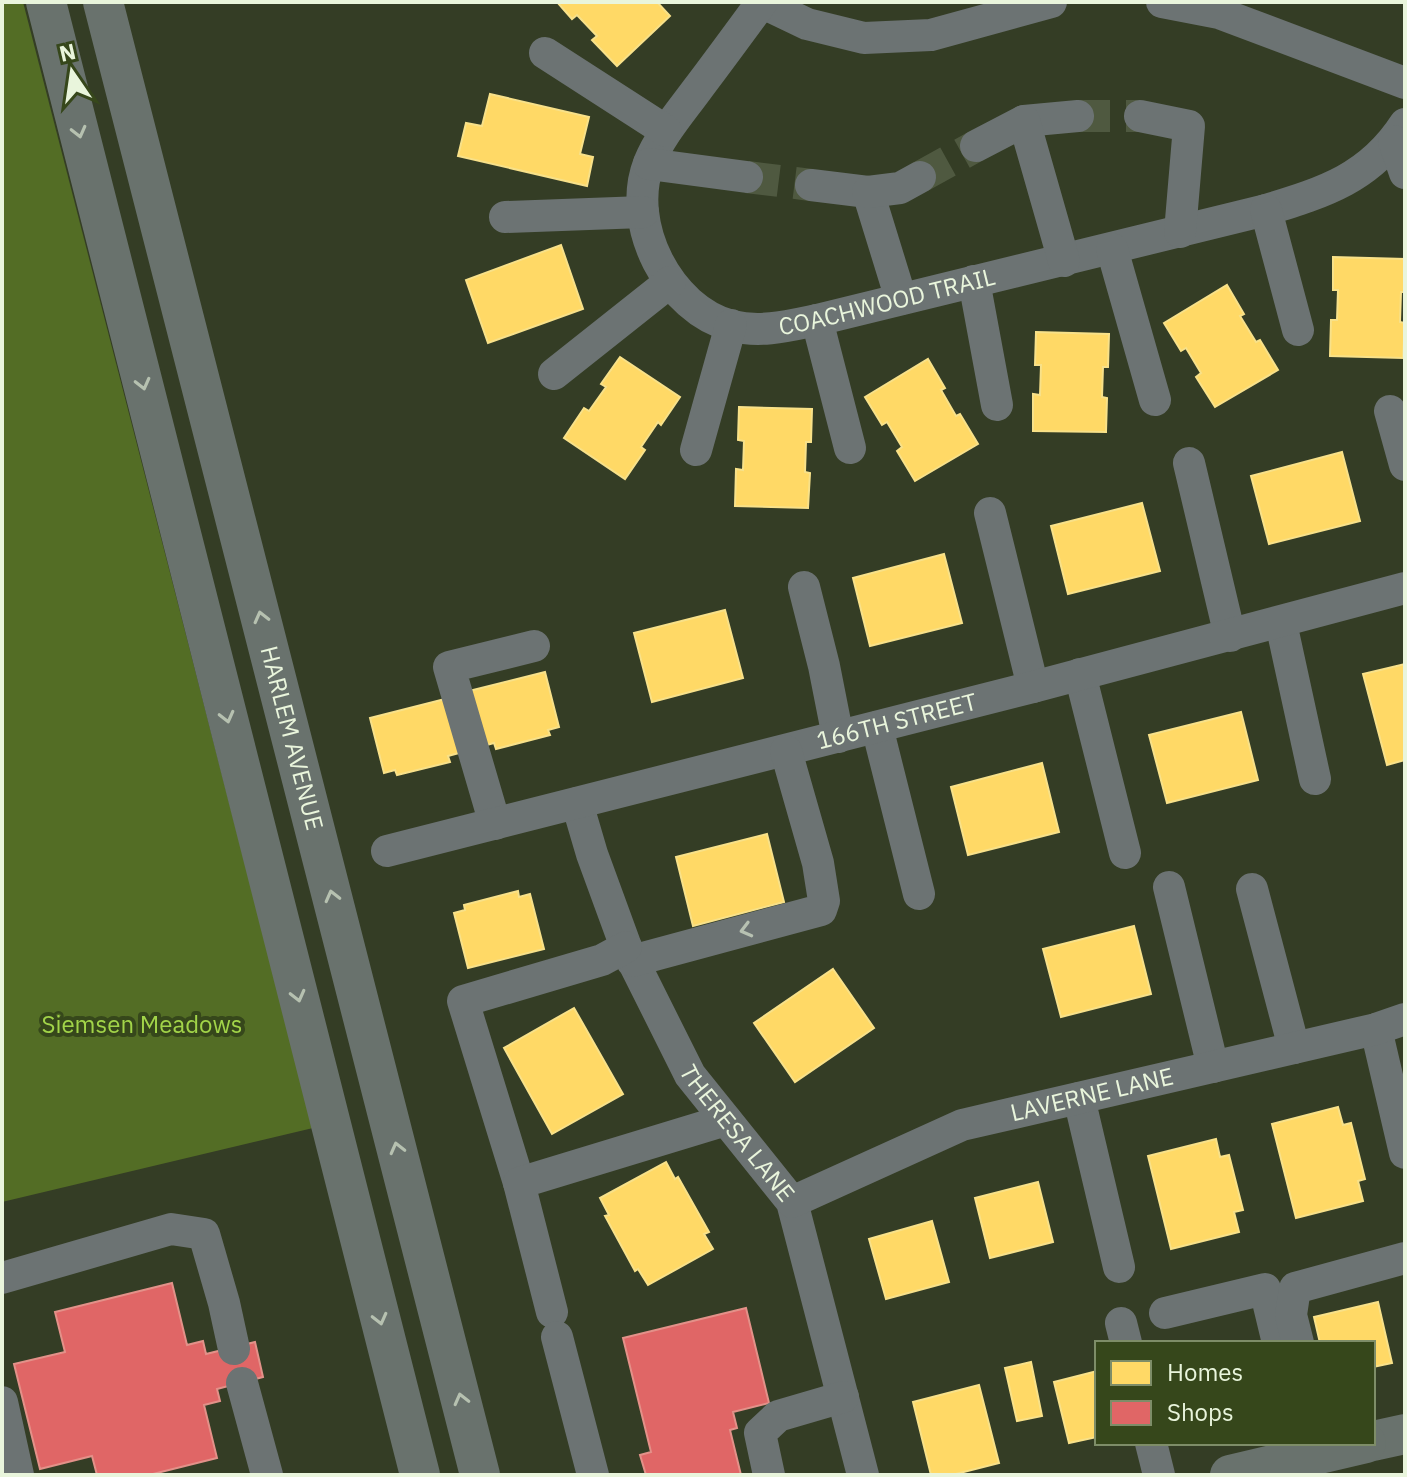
<svg xmlns="http://www.w3.org/2000/svg" width="1407" height="1477" font-family="'IBM Plex Sans',sans-serif">
<rect width="100%" height="100%" fill="#343d25"/>
<polygon fill="#536d25" points="2,2 23,2 313,1128 2,1202"/>
<g fill="#ffd966" stroke="#f8e189" stroke-width="2">
<polygon points="557,2 657,2 670,16 617,66 592,40 597,36 577,15 572,19"/>
<polygon points="490,94 589,117 580,154 593,157 587,186 458,156 466,123 482,126"/>
<polygon points="561,245 583,309 488,343 466,280"/>
<polygon points="1333,257 1405,259 1405,292 1401,292 1400,322 1405,323 1403,358 1330,356 1331,320 1337,320 1338,290 1333,290"/>
<polygon points="1227,285 1244,314 1240,316 1256,342 1260,340 1278,370 1215,407 1196,377 1201,373 1186,348 1181,351 1164,323"/>
<polygon points="1036,332 1109,334 1108,367 1103,367 1102,397 1107,398 1106,432 1033,431 1033,394 1040,395 1041,365 1035,365"/>
<polygon points="620,357 680,397 661,425 658,422 641,447 645,450 625,479 564,438 584,408 589,411 606,387 601,384"/>
<polygon points="928,359 945,388 941,390 956,416 960,414 978,444 915,481 897,451 902,447 887,422 882,425 865,397"/>
<polygon points="739,407 812,409 811,442 806,442 805,472 810,473 808,508 735,506 736,469 743,470 744,441 738,440"/>
<polygon points="1342,452 1360,521 1269,544 1251,476"/>
<polygon points="1142,503 1160,571 1068,594 1051,526"/>
<polygon points="944,554 962,623 870,646 853,578"/>
<polygon points="725,610 743,678 652,702 634,633"/>
<polygon points="1405,664 1405,760 1387,765 1363,674"/>
<polygon points="545,672 559,727 548,730 550,735 496,749 494,743 483,746 469,691"/>
<polygon points="445,699 459,753 448,756 450,762 397,775 395,770 384,773 370,718"/>
<polygon points="1241,712 1258,780 1167,803 1149,735"/>
<polygon points="1042,763 1059,832 968,855 951,787"/>
<polygon points="767,834 784,902 693,926 676,857"/>
<polygon points="518,891 519,897 530,894 544,949 468,968 454,913 465,910 464,905"/>
<polygon points="1134,926 1151,994 1061,1017 1043,949"/>
<polygon points="833,969 874,1028 795,1082 754,1023"/>
<polygon points="574,1008 623,1094 552,1134 504,1048"/>
<polygon points="1338,1107 1343,1125 1351,1123 1365,1179 1358,1181 1363,1201 1296,1218 1272,1124"/>
<polygon points="1216,1139 1220,1157 1229,1155 1243,1210 1234,1212 1239,1232 1171,1249 1148,1156"/>
<polygon points="666,1162 675,1179 678,1177 709,1232 704,1234 713,1249 648,1285 638,1269 635,1271 605,1216 609,1215 600,1198"/>
<polygon points="1038,1182 1053,1242 990,1258 975,1198"/>
<polygon points="932,1221 949,1282 886,1299 869,1239"/>
<polygon points="1378,1302 1392,1363 1373,1367 1373,1343 1320,1343 1314,1317"/>
<polygon points="1031,1362 1042,1416 1017,1421 1005,1368"/>
<polygon points="1097,1371 1097,1437 1069,1443 1054,1382"/>
<polygon points="979,1385 999,1463 952,1475 931,1475 913,1402"/>
</g>
<g fill="#e06666" stroke="#e39189" stroke-width="2">
<polygon points="172,1283 187,1345 203,1341 206,1354 255,1342 263,1377 217,1389 220,1401 204,1405 217,1458 149,1475 97,1475 92,1456 40,1469 14,1364 65,1352 55,1312"/>
<polygon points="746,1308 769,1403 733,1412 737,1428 730,1430 741,1475 646,1475 640,1455 651,1452 623,1338"/>
</g>
<g fill="none" stroke-linecap="round" stroke-linejoin="round">
<g stroke="#4f5940" stroke-width="32" stroke-dasharray="32 16" stroke-linecap="butt">
<polyline points="1078,116 1140,116"/>
<polyline points="747,177 811,185"/>
<polyline points="920,177 976,146"/>
</g>
<g stroke="#6c7373" stroke-width="32">
<polyline points="761,2 807,24 864,38 931,35 1051,2"/>
<path id="s1" d="M762,2C740,32 718,62 696,91C679,114 660,136 649,163C625,224 669,310 732,326C761,333 788,326 817,320L1266,210C1325,192 1370,178 1405,124"/>
<polyline points="1162,2 1219,13 1405,83"/>
<polyline points="545,53 666,131"/>
<polyline points="1140,116 1189,126 1180,232"/>
<polyline points="1024,121 1078,116"/>
<polyline points="1394,141 1405,173"/>
<polyline points="976,146 1024,121 1064,261"/>
<polyline points="649,164 747,177"/>
<polyline points="811,185 868,192 901,299"/>
<polyline points="868,192 900,188 920,177"/>
<polyline points="1266,210 1298,330"/>
<polyline points="505,217 643,212"/>
<polyline points="1112,249 1155,400"/>
<polyline points="974,281 997,405"/>
<polyline points="817,320 850,448"/>
<polyline points="554,374 670,282"/>
<polyline points="1390,411 1405,465"/>
<polyline points="696,450 731,325"/>
<polyline points="1189,463 1230,636"/>
<polyline points="990,513 1033,687"/>
<polyline points="804,587 824,666 838,737"/>
<polyline points="1281,623 1315,779"/>
<polyline points="1080,674 1125,853"/>
<polyline points="877,727 919,894"/>
<path id="s2" d="M577,803L592,854L626,947L690,1075L792,1202L863,1475"/>
<polyline points="495,824 449,667 534,646"/>
<path id="s3" d="M387,851L1033,687L1405,588"/>
<polyline points="1169,887 1213,1067"/>
<polyline points="1252,889 1294,1048"/>
<polyline points="632,961 821,910 824,901 818,863 786,751"/>
<polyline points="1376,1029 1405,1153"/>
<polyline points="1079,1098 1119,1267"/>
<polyline points="519,1183 463,1001 602,960 626,947"/>
<path id="s4" d="M792,1202L962,1125L1376,1029L1405,1019"/>
<polyline points="2,1278 171,1229 204,1234 224,1303 234,1349"/>
<polyline points="552,1312 519,1183 726,1120"/>
<polyline points="1165,1313 1265,1289 1278,1343"/>
<polyline points="1121,1323 1126,1343"/>
<polyline points="557,1337 593,1475"/>
<polyline points="1298,1343 1291,1315 1295,1288 1405,1258"/>
<polyline points="242,1383 267,1475"/>
<polyline points="2,1402 18,1475"/>
<polyline points="1151,1443 1159,1475"/>
<polyline points="769,1475 760,1433 778,1416 843,1397"/>
</g>
<g stroke="#69726d" stroke-width="40">
<polyline points="46,2 420,1475"/>
<path id="s5" d="M103,2L480,1475"/>
<polyline points="1373,1441 1405,1434"/>
<polyline points="1230,1475 1366,1443"/>
</g>
</g>
<defs><path id="oneway-chevron" d="M-2-3.5L2.5 0L-2 3.5" fill="none" stroke-width="1.6" stroke-linecap="round" stroke-linejoin="round" transform="scale(2)"/></defs>
<g stroke="#b6c1b0">
<use href="#oneway-chevron" transform="translate(79 132) rotate(76)"/>
<use href="#oneway-chevron" transform="translate(143 384) rotate(76)"/>
<use href="#oneway-chevron" transform="translate(261 617) rotate(-104)"/>
<use href="#oneway-chevron" transform="translate(227 717) rotate(76)"/>
<use href="#oneway-chevron" transform="translate(332 896) rotate(-104)"/>
<use href="#oneway-chevron" transform="translate(298 996) rotate(76)"/>
<use href="#oneway-chevron" transform="translate(397 1148) rotate(-104)"/>
<use href="#oneway-chevron" transform="translate(380 1319) rotate(76)"/>
<use href="#oneway-chevron" transform="translate(461 1399) rotate(-104)"/>
</g>
<use stroke="#b7c1b2" href="#oneway-chevron" transform="translate(746 930) rotate(165)"/>
<g text-anchor="middle" stroke-width="8" stroke-linejoin="round" paint-order="stroke">
<g font-size="24" fill="#e9f5dc" stroke="#36471b">
<text dy="8" stroke="none"><textPath href="#s1" startOffset="558">COACHWOOD TRAIL</textPath></text>
<text dy="8" stroke="none"><textPath href="#s3" startOffset="526">166TH STREET</textPath></text>
<text dy="8" stroke="none"><textPath href="#s5" startOffset="760">HARLEM AVENUE</textPath></text>
<text dy="8" stroke="none"><textPath href="#s4" startOffset="320">LAVERNE LANE</textPath></text>
<text dy="8" stroke="none"><textPath href="#s2" startOffset="370">THERESA LANE</textPath></text>
</g>
<g font-size="24" fill="#a2d449" stroke="#36471b">
<text x="142" y="1033">Siemsen Meadows</text>
</g>
</g>
<rect width="1407" height="1477" fill="none" stroke="#e9f5dc" stroke-width="8"/>
<rect x="1095" y="1341" width="280" height="104" fill="#36471b" stroke="#7e8d68" stroke-width="2"/>
<rect x="1111" y="1361" width="40" height="24" fill="#ffd966" stroke="#7e8d68" stroke-width="2"/>
<text x="1167" y="1381" font-size="24" fill="#e9f5dc">Homes</text>
<rect x="1111" y="1401" width="40" height="24" fill="#e06666" stroke="#7e8d68" stroke-width="2"/>
<text x="1167" y="1421" font-size="24" fill="#e9f5dc">Shops</text>
<g transform="translate(72 72) rotate(347)" stroke="#36471b" stroke-width="6" paint-order="stroke">
<path d="M0-6L14 30L0 20L-14 30Z" fill="#e9f5dc"/>
<text y="-12" font-size="22" font-weight="bold" text-anchor="middle" fill="#e9f5dc">N</text>
</g>
</svg>
